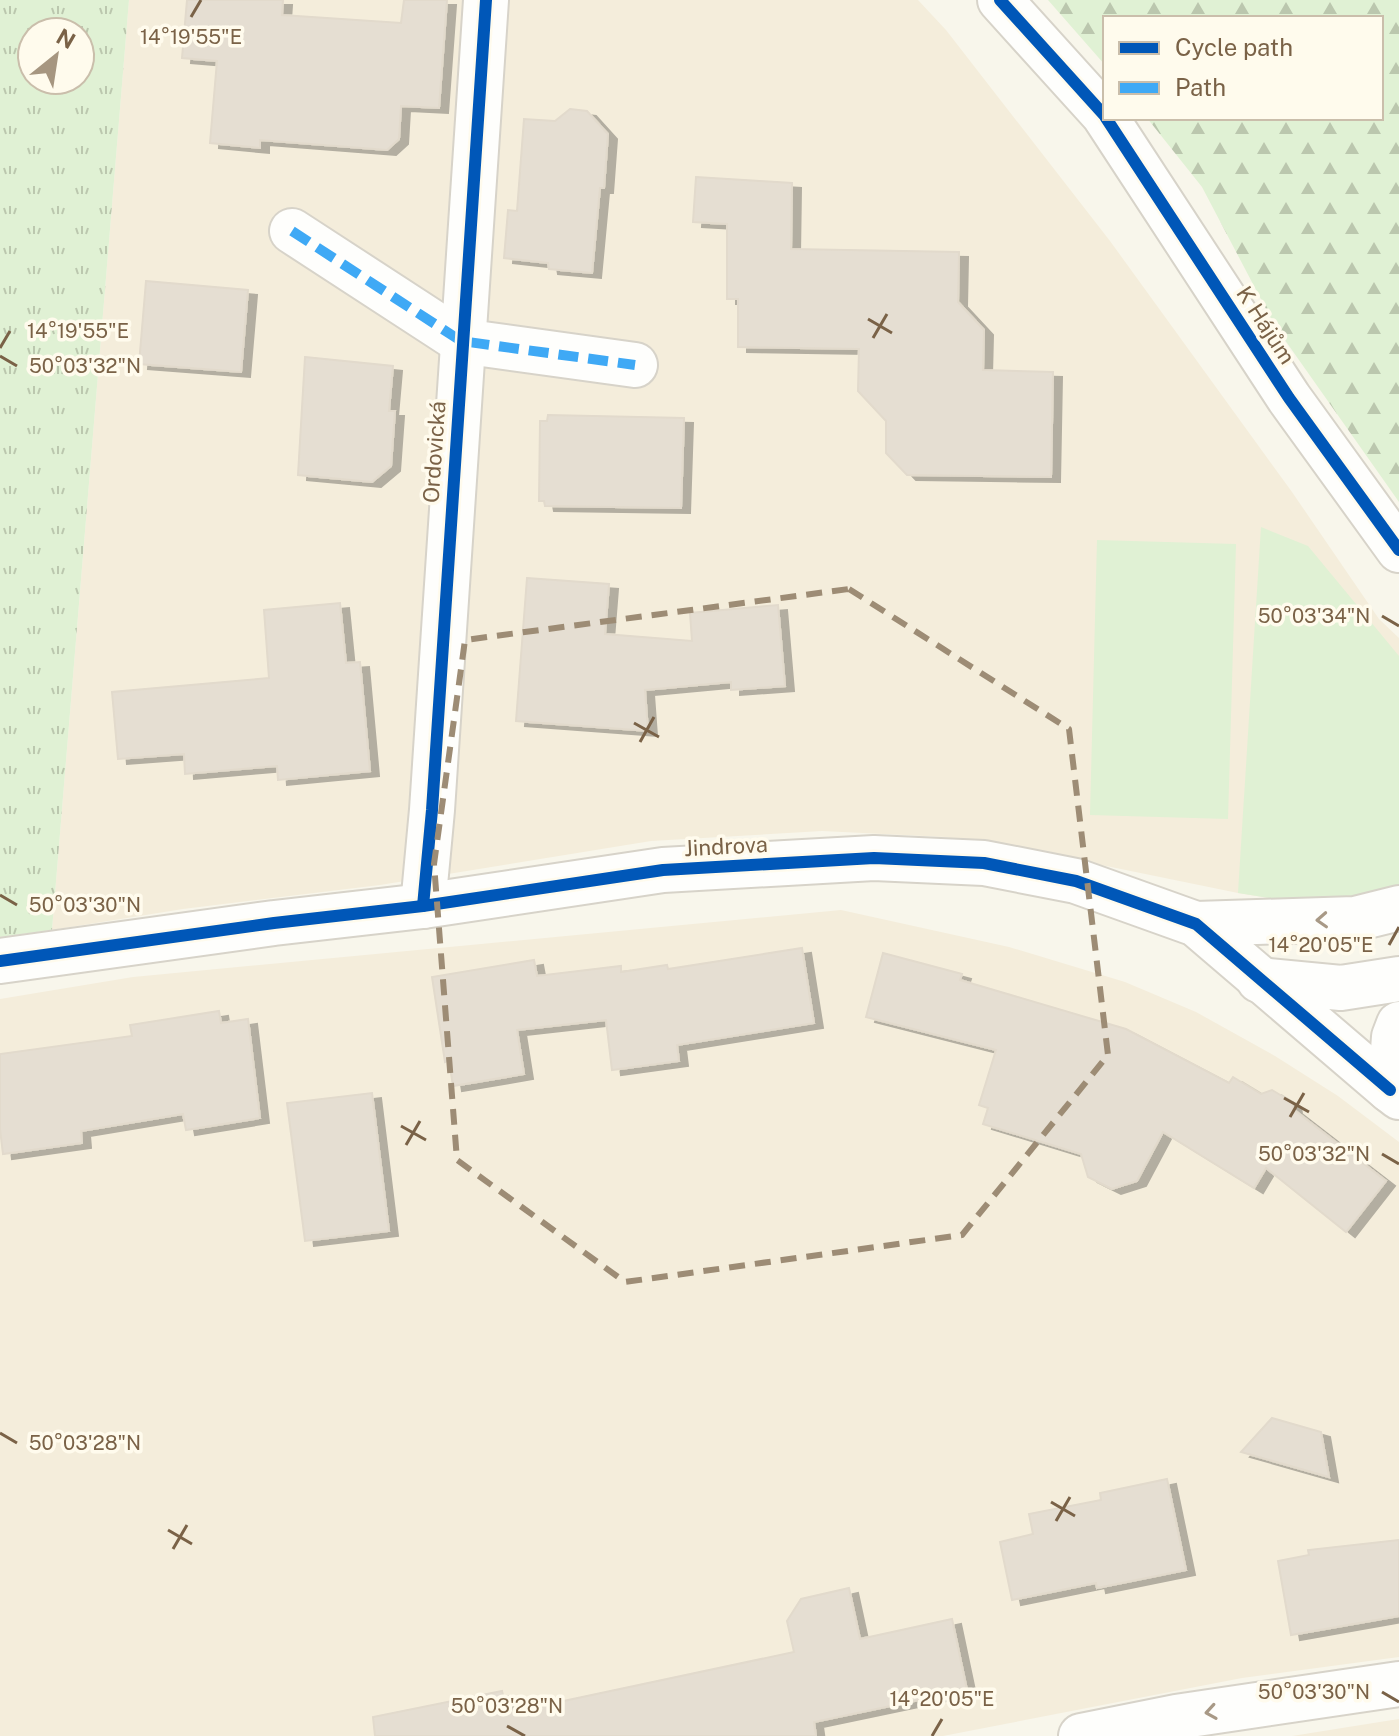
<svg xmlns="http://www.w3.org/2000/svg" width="1399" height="1736" font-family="'Public Sans',sans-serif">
<defs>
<pattern id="grass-tufts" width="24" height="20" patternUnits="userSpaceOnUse" patternTransform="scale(2)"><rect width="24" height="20" fill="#e0f1d4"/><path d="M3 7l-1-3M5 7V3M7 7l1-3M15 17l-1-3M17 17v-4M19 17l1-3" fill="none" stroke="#bbc7ae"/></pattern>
<pattern id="forest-firs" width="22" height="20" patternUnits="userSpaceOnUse" patternTransform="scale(2)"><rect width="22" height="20" fill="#e0f1d4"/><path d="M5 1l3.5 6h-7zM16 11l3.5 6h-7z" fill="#bbc7ae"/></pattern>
<filter id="shadow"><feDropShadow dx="9" dy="5" stdDeviation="0" flood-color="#0004"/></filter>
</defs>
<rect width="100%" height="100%" fill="#f8f6eb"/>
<g fill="#f4eddb">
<polygon points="129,0 918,0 946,30 1110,241 1292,492 1379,619 1399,638 1399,892 1332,908 1238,893 1077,860 945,837 822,831 651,841 380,885 183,909 52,930"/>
<polygon points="841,910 1009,947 1125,982 1196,1012 1275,1056 1338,1096 1399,1142 1399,1657 1242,1678 943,1736 0,1736 0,999 133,977"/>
<polygon points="1399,1719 1399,1736 1292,1736 1386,1721"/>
</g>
<path fill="url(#grass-tufts)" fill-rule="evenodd" d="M0,0H129L52,930L0,937ZM32,32H80V80H32Z"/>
<polygon fill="url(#forest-firs)" points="1048,0 1399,0 1399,502 1275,326 1202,187 1147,118 1381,118 1381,18 1105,18 1105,65"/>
<g fill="#e0f1d4">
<polygon points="1261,527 1308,546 1399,656 1399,892 1332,908 1238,893"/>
<polygon points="1097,540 1236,544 1228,819 1090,815"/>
</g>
<g fill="#e5ded2" stroke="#e2dacc" stroke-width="2" filter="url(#shadow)">
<polygon points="187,0 283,0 282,15 401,23 404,0 447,0 439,108 401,106 399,139 387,150 260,140 260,148 210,143 217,61 182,58"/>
<polygon points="570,109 587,111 608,134 604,188 600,188 592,273 549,269 548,263 504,258 508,210 517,211 524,119 555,121"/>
<polygon points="696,177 792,183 791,249 959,252 958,302 984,330 983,370 1053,372 1051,477 907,475 886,453 886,421 858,391 859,349 738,347 738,299 727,299 727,224 693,222"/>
<polygon points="146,281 248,290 241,372 139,364"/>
<polygon points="305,357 393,366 389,411 395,411 391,466 372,482 298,475"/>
<polygon points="548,415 684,418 681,508 545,506 544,501 539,501 540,421 547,421"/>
<polygon points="527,578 609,584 605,634 692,641 690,613 778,605 785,686 731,690 731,682 645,690 648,731 516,721"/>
<polygon points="340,603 346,663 360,662 370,771 278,780 277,766 185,774 184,754 118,759 112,692 269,678 264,610"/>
<polygon points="802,948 814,1023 677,1045 679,1061 612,1070 606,1020 517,1030 524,1074 453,1086 449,1060 445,1062 432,977 534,960 537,976 621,966 621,972 667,965 668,969"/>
<polygon points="883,953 962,974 960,980 1126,1029 1229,1083 1233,1077 1261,1094 1272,1090 1292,1102 1293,1109 1386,1181 1346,1232 1266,1168 1254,1188 1163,1132 1137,1181 1112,1189 1088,1177 1081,1154 983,1124 988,1108 979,1105 996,1050 866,1017"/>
<polygon points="219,1011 221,1023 248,1019 260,1118 186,1130 183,1114 81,1131 82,1143 3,1154 0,1129 0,1054 132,1036 130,1025"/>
<polygon points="372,1093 389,1231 305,1241 287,1103"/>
<polygon points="1272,1418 1321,1432 1329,1477 1241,1452"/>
<polygon points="1167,1479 1186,1570 1097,1588 1096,1583 1012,1600 1000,1542 1033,1534 1029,1514 1101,1500 1100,1493"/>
<polygon points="1399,1540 1399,1616 1291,1635 1278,1561 1309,1555 1308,1550"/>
<polygon points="849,1588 860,1639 952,1619 967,1690 814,1722 816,1736 375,1736 373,1717 502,1691 507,1713 794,1652 787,1621 801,1599"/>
</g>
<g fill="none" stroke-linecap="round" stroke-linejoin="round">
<defs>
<g id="minor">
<polyline points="1000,0 1105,116"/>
<polyline points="1106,118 1289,398 1399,550"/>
<polyline points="292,231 461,341 635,365"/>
<polyline points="423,906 432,810 486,0"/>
<polyline points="1196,924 1355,919 1399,908"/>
<polyline points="0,961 274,923 423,906 663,870 874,858 984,863 1076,881 1196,924 1390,1090"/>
<polyline points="1259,980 1341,988 1399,979"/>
<polyline points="1399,1024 1394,1037 1390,1090 1399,1097"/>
<polyline points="1081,1736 1176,1717 1399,1684"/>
</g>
</defs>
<use href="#minor" stroke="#d7d3c9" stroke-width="48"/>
<use href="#minor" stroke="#fefefc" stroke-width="44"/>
<polyline stroke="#3fa9f5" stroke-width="10" stroke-dasharray="20 10" stroke-linecap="butt" points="292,231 461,341 635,365"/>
<defs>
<g id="cycleway">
<polyline points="1000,0 1105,116"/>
<polyline points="1106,118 1289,398 1399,550"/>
<polyline points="423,906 432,810 486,0"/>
<polyline points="0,961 274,923 423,906 663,870 874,858 984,863 1076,881 1196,924 1390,1090"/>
</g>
</defs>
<use href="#cycleway" stroke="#fffbed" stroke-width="17"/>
<use href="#cycleway" stroke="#0057b8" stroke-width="12"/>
</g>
<defs><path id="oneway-chevron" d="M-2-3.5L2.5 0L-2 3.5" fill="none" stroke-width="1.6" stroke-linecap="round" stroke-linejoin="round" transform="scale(2)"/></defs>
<g stroke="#a89986">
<use href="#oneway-chevron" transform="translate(1322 920) rotate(177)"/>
<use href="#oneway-chevron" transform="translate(1211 1712) rotate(171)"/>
</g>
<path fill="none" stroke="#9d8c75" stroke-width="6" stroke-dasharray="16 10" stroke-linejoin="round" d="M849,589L1069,729L1108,1055L962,1235L625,1282L457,1160L434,864L465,640Z"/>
<path fill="none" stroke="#7a6247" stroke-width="3" d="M191,17L201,0M868,319L892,333M873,338L887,314M0,348L10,331M0,356L17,366M1382,616L1399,626M634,723L659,737M640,742L654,717M0,895L17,905M1389,945L1399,927M1284,1098L1309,1112M1290,1117L1304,1093M401,1126L426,1140M406,1145L420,1121M1382,1154L1399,1164M0,1433L17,1443M1051,1502L1075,1516M1056,1521L1070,1497M168,1530L192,1544M173,1549L187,1525M1382,1692L1399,1702M507,1726L525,1736M932,1736L942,1719"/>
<g text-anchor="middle" stroke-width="7" stroke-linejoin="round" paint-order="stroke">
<g font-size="22" fill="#7a6247" stroke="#fffbed">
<text transform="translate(1266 325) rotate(57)" y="8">K Hájům</text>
<text transform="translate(434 452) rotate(-86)" y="8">Ordovická</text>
<text transform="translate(726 846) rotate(-3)" y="8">Jindrova</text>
</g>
</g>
<g font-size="20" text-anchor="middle" fill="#7a6247" stroke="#fffbed" stroke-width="7" stroke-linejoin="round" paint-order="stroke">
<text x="191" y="44">14°19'55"E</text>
<text x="78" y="338">14°19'55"E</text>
<text x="85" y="373">50°03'32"N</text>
<text x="1314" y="623">50°03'34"N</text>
<text x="85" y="912">50°03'30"N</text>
<text x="1321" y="952">14°20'05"E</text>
<text x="1314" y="1161">50°03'32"N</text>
<text x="85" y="1450">50°03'28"N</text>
<text x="1314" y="1699">50°03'30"N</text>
<text x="942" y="1706">14°20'05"E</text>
<text x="507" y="1713">50°03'28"N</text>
</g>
<rect x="1103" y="16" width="280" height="104" fill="#fffbed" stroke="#cabeab" stroke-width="2"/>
<rect x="1119" y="42" width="40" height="12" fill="#0057b8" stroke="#cabeab" stroke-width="2"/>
<text x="1175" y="56" font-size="24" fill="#7a6247">Cycle path</text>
<rect x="1119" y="82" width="40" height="12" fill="#3fa9f5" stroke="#cabeab" stroke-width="2"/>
<text x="1175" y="96" font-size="24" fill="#7a6247">Path</text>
<g transform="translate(56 56) rotate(30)"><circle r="38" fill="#fffbed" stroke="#cabeab" stroke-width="2"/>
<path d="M0-6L14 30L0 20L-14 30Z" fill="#a69680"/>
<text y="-12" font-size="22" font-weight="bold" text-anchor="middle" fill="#7a6247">N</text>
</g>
</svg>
